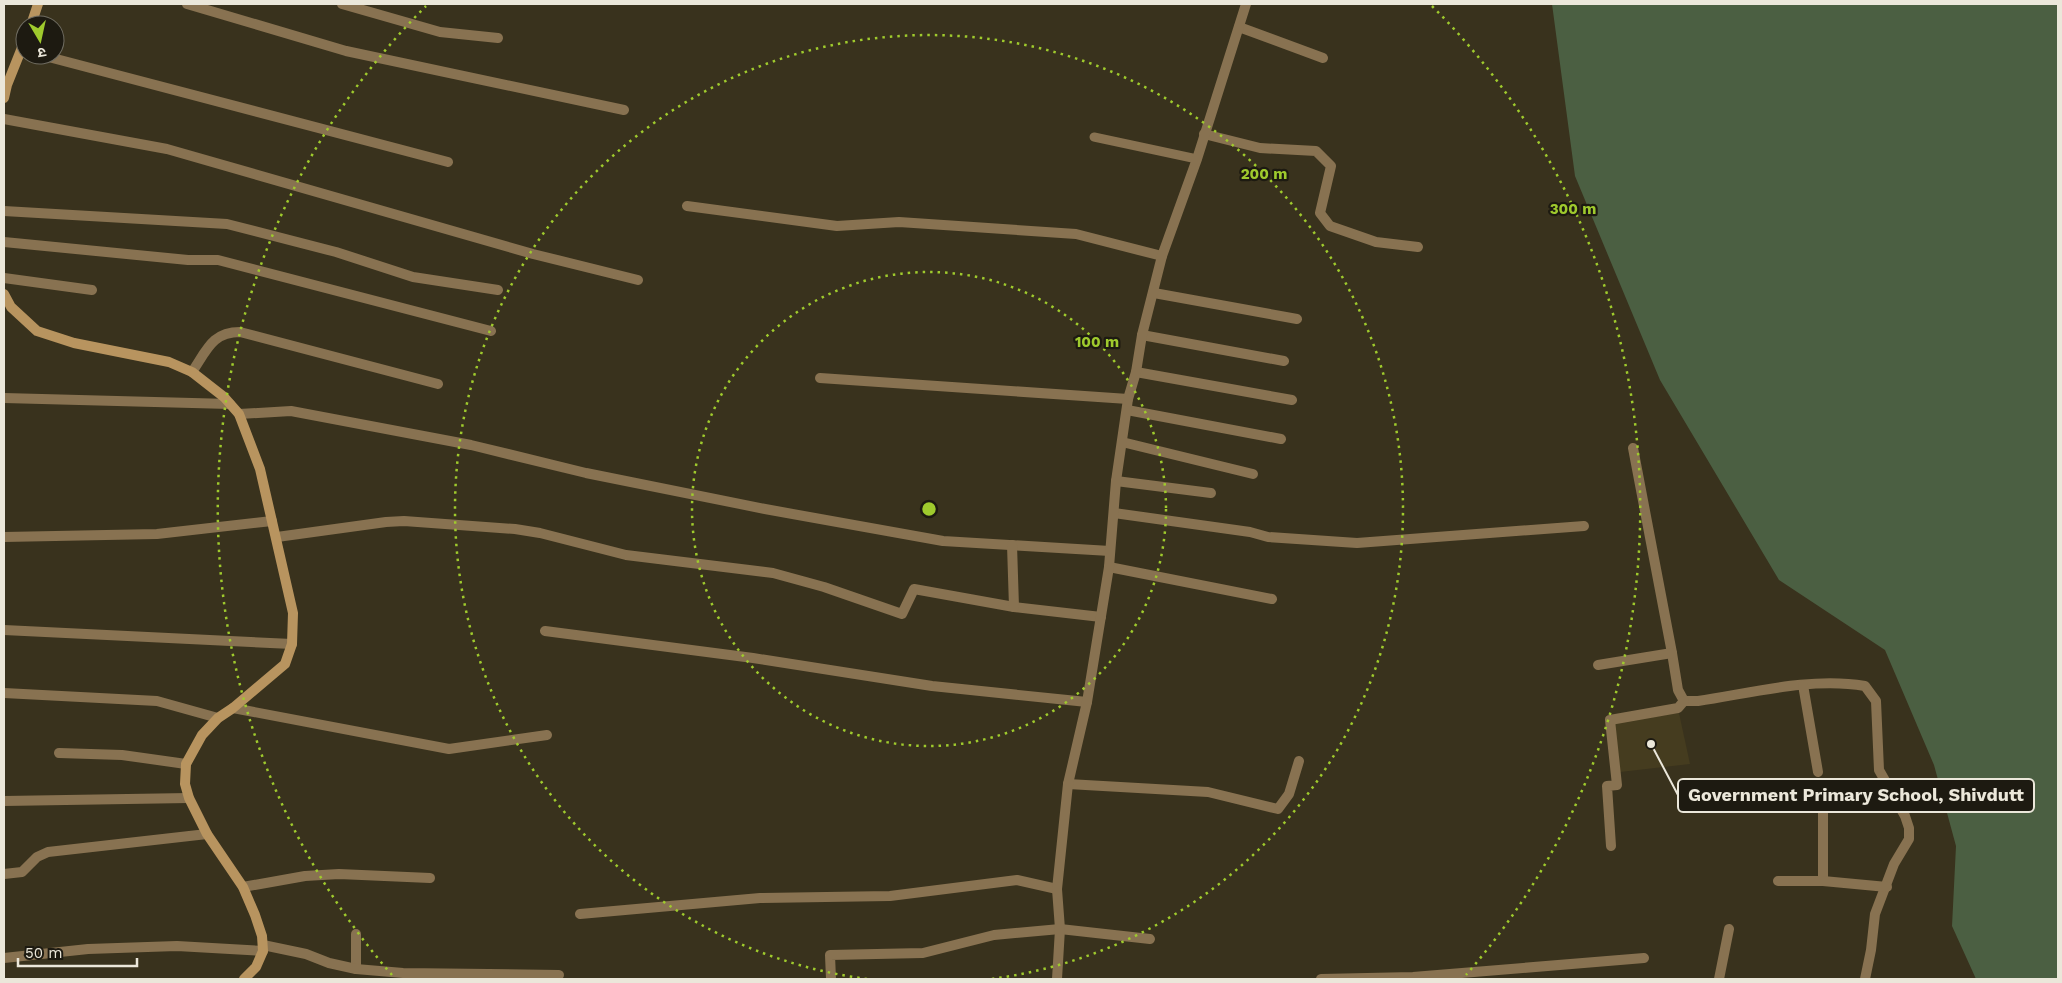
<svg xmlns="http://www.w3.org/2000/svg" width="2062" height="983" font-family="'Work Sans','Noto Sans Devanagari',sans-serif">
<rect width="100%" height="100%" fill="#39321d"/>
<polygon fill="#453c1f" points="1679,713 1690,764 1620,772 1614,723"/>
<polygon fill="#4b5f42" points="1552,4 2058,4 2058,979 1976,979 1952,926 1956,846 1934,765 1885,650 1779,580 1660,380 1575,176"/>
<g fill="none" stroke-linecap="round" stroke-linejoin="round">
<polyline stroke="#887251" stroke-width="9" points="1094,137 1197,159"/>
<g stroke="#887251" stroke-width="10">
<polyline points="187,4 346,51 624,110"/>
<polyline points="342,4 440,32 498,38"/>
<polyline points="1239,27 1323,58"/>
<polyline points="41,55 448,162"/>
<polyline points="4,119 167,149 533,254 638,280"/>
<polyline points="1204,134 1260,148 1316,151 1331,166 1320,213 1330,226 1376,242 1418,247"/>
<polyline points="687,206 837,226 899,222 1076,234 1162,256"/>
<polyline points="4,211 227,224 336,252 413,277 498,290"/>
<polyline points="4,242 188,260 218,260 491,331"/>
<polyline points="4,278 92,290"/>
<polyline points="1154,293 1297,319"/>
<polyline points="1142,335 1284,361"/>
<path d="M192,372C207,350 212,332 240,332L438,384"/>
<polyline points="1136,372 1292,400"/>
<polyline points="820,378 1128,399"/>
<polyline points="4,398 230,404"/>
<polyline points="1127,410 1281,439"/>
<polyline points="239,414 291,411 471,445 586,473 765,509 943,541 1110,551"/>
<polyline points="1122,442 1253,474"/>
<path d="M1633,448L1672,653L1678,690L1684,701H1698C1752,693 1810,677 1865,686L1876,701L1879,770L1905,816L1909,828V839L1894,864L1875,914L1871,950L1865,979"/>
<polyline points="1116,481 1211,493"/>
<polyline points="1114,513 1250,532 1268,537 1357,543 1584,526"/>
<polyline points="4,537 157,534 272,521"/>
<polyline points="277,537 386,522 404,521 515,529 540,533 626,555 773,573 824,587 902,614 914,589 1014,607 1101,617"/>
<polyline points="1012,545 1014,607"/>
<polyline points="1109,567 1272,599"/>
<polyline points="4,630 292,644"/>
<polyline points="545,631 753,658 932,686 1087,702"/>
<polyline points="1598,665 1672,653"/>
<polyline points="1803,685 1818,772"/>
<polyline points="4,693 157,701 218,718"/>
<polyline points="233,708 449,749 547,735"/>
<polyline points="59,753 122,755 186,764"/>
<polyline points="1068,784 1208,792 1278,809 1289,794 1299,761"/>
<polyline points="1823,798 1823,881"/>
<polyline points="4,801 189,798"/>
<polyline points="1611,846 1607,786 1617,785 1610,720 1678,708 1684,701"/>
<polyline points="4,874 22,872 37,857 48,852 207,834"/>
<polyline points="1778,881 1823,881 1887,887"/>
<polyline points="243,887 305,876 339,874 430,878"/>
<polyline points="580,914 760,898 890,896 1017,880 1057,889"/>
<polyline points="356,934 356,969"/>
<polyline points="263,945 306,954 329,963 356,969 403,973 559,975"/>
<polyline points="4,958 88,949 177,946 263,951"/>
<polyline points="831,979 830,955 923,953 994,935 1060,929 1150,939"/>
<polyline points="1057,979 1060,929 1057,889 1068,784 1087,702 1109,567 1116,481 1128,399 1136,372 1142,335 1162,256 1197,159 1246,4"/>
<polyline points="1321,979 1413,977 1644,958"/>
<polyline points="1719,979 1729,929"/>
</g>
<g stroke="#b8945f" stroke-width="10">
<polyline points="31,25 38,4"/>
<polyline points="4,98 7,85 25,40"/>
<polyline points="4,294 11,307 37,331 74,343 169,362 192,372 224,397 239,414 260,469 293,613 292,644 285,664 233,708 218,718 202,735 186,764 185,784 189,798 207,834 243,887 255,915 262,936 263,951 256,967 244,979"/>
</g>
</g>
<g fill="none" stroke="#9fca2d" stroke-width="2.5" stroke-dasharray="2.5 5">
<circle cx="929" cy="509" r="237"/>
<path d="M867 979A474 474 0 1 1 991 979"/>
<path d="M392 975A711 711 0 0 1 426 6M1432 6A711 711 0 0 1 1466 975"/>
</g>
<circle cx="929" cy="509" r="8" fill="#9fca2d" stroke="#1d1a11" stroke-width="2.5"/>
<g font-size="15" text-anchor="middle" font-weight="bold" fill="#9fca2d" stroke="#1d1a11" stroke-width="4.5" stroke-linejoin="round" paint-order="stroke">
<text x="1264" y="179">200 m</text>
<text x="1573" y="214">300 m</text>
<text x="1097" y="347">100 m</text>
</g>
<path fill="none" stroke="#ebe7da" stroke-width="2" d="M1651 744L1678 795"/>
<circle fill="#ebe7da" stroke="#1d1a11" stroke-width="2" cx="1651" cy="744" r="5"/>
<rect fill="#1d1a11" stroke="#ebe7da" stroke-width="2" x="1678" y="779" width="356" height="33" rx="5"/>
<g font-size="18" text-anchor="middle" font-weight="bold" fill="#ebe7da">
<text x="1856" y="801">Government Primary School, Shivdutt</text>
</g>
<rect width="2062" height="983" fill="none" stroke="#ebe7da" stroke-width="10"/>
<g transform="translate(40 40) rotate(171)"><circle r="24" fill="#1d1a11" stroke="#6f6c61"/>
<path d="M0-4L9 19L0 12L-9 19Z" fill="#9fca2d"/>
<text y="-8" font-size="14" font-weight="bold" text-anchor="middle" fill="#ebe7da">उ</text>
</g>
<path d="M18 958v8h119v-8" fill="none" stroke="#ebe7da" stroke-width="2.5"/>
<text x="25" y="958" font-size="15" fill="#ebe7da" stroke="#1d1a11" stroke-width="4" paint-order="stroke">50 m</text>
</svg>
